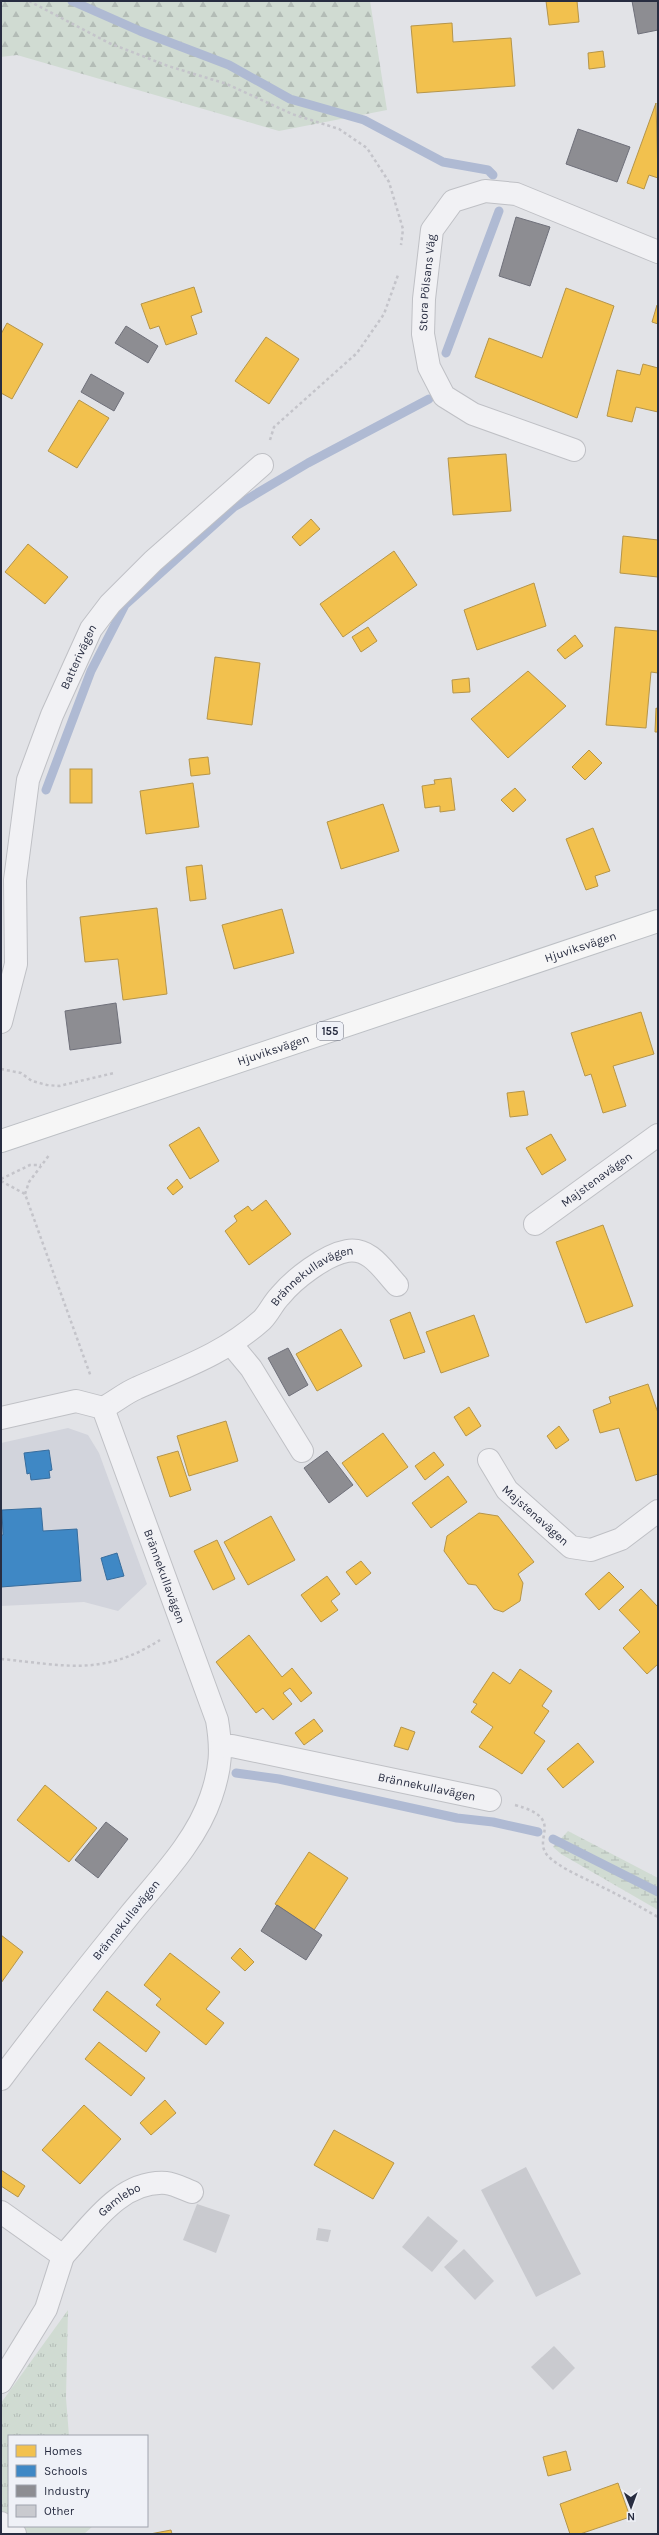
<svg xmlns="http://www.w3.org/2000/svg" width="659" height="2535" font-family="Karla,sans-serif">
<defs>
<pattern id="grass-tufts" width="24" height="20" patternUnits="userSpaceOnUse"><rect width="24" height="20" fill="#d0dbd2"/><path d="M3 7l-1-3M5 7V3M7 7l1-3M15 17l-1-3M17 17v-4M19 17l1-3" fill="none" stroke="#b3bcb6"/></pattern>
<pattern id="forest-firs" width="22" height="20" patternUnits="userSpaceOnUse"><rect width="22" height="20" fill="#d0dbd2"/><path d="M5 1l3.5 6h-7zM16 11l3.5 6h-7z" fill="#b3bcb6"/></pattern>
<pattern id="wetland-marsh" width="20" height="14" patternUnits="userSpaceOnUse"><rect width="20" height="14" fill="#d0dbd2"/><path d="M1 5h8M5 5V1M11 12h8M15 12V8" fill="none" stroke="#b3bcb6"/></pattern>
</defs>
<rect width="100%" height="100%" fill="#e2e3e7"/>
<polygon fill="#d2d4dc" points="68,1428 88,1435 99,1453 147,1584 118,1611 84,1602 1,1606 1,1443"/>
<polygon fill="url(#grass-tufts)" points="68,2310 66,2398 69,2436 9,2436 9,2526 93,2526 84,2534 1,2534 1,2403"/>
<polygon fill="url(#forest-firs)" points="1,1 370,1 387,110 279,131 17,55 1,57"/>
<polygon fill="url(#wetland-marsh)" points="568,1831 658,1878 658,1910 561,1854 553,1847"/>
<g fill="#f2c14e" stroke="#b5954a">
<polygon points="546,1 577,1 579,22 549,25"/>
<polygon points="452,23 453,42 511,38 515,86 417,93 411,26"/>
<polygon points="603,51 605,67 589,69 588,53"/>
<polygon points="656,103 658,178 649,175 644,189 627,183"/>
<polygon points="194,287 202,312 191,316 197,334 166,345 159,326 150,329 141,304"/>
<polygon points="566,288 614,306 577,418 475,377 489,338 542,358"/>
<polygon points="657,305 658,305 658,324 652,322"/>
<polygon points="7,323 43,344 12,399 1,393 1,334"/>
<polygon points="266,337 299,359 269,404 235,381"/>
<polygon points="643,364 658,368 658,412 636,407 632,422 607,416 617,370 640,375"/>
<polygon points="79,400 109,418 77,468 48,451"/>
<polygon points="506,454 511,511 453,515 448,458"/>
<polygon points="311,519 320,529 300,546 292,537"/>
<polygon points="623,536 658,540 658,577 620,573"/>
<polygon points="28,544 68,577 45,604 5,572"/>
<polygon points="394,551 417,585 343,637 320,604"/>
<polygon points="534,583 546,626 477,650 464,610"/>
<polygon points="368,627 377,641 361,652 352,637"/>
<polygon points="615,627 658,631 658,673 651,672 646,728 606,725"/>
<polygon points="575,635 583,646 565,659 557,650"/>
<polygon points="215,657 260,663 252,725 207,719"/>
<polygon points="528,671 566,706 508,758 471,719"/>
<polygon points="469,678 470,692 453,693 452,680"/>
<polygon points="656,708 658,709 658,732 655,732"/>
<polygon points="589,750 602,763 585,780 572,767"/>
<polygon points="208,757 210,774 191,776 189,759"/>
<rect x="70" y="769" width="22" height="34"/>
<polygon points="451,778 455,810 440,812 440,806 425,808 422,786 435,784 434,780"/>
<polygon points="193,783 199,827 146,834 140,791"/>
<polygon points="515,788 526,800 513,812 501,800"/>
<polygon points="383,804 399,851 341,869 327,822"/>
<polygon points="593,828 610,871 595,876 598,886 586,890 566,839"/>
<polygon points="202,865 206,899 190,901 186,867"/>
<polygon points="157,908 167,994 123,1000 118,959 85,962 80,917"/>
<polygon points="282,909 294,953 234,969 222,925"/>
<polygon points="641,1012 654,1054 613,1066 626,1106 603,1113 591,1074 585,1076 571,1033"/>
<polygon points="524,1091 528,1115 510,1117 507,1093"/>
<polygon points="199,1127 219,1161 190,1179 169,1145"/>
<polygon points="551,1134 566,1160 542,1175 526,1148"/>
<polygon points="177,1179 183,1187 173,1195 167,1188"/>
<polygon points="266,1200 291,1234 249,1265 225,1231 237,1221 234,1216 248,1206 252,1211"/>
<polygon points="603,1225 633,1306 586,1323 556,1242"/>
<polygon points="410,1312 425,1352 404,1359 390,1320"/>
<polygon points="474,1315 489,1356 441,1373 426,1332"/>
<polygon points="341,1329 362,1366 317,1391 296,1354"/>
<polygon points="648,1384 658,1413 658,1474 636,1481 619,1428 600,1433 593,1410 611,1403 609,1397"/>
<polygon points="469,1407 481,1426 466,1436 454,1417"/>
<polygon points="226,1421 238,1461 189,1476 177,1436"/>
<polygon points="559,1426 569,1440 556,1449 547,1436"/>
<polygon points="383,1433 408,1467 367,1497 342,1463"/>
<polygon points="178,1451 191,1490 170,1497 157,1457"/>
<polygon points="434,1452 444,1465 425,1480 415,1466"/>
<polygon points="448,1476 467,1502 431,1528 412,1503"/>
<polygon points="479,1513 498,1516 534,1562 518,1574 523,1583 520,1601 503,1612 494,1609 476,1585 468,1584 444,1551 447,1536"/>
<polygon points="271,1516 295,1560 248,1585 224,1542"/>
<polygon points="217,1540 235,1579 213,1590 194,1551"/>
<polygon points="361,1561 371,1573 356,1585 346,1572"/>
<polygon points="609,1572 624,1587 599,1610 585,1594"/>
<polygon points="327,1576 340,1594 331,1601 338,1610 321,1622 301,1595"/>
<polygon points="641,1589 658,1607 658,1664 647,1674 623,1648 640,1632 619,1610"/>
<polygon points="249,1635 282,1677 292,1668 312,1693 301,1702 290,1688 283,1693 292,1704 273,1720 263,1708 256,1713 216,1662"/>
<polygon points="520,1669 552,1691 542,1706 549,1711 534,1733 545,1741 522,1774 479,1747 493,1727 471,1712 477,1704 473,1702 493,1672 510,1684"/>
<polygon points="314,1719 323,1731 304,1745 295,1733"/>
<polygon points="401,1727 415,1732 408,1750 394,1746"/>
<polygon points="578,1743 594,1762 563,1788 547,1769"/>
<polygon points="45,1785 97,1828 69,1862 17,1820"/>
<polygon points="309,1852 348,1878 314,1930 275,1904"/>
<polygon points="1,1935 23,1952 1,1983"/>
<polygon points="240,1948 254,1962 245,1971 231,1958"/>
<polygon points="170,1953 220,1992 206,2009 224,2023 206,2045 156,2005 161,1999 144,1985"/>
<polygon points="107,1991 160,2032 146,2052 93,2010"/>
<polygon points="99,2042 145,2078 131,2096 85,2059"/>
<polygon points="165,2100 176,2113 151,2135 140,2123"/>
<polygon points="84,2105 121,2139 80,2184 42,2150"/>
<polygon points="334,2130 394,2163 373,2199 314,2165"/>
<polygon points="1,2170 25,2186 18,2197 1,2186"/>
<polygon points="566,2451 571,2470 548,2476 543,2457"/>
<polygon points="618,2483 630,2517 580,2534 570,2534 560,2504"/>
<polygon points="171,2530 172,2534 150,2534"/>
</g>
<g fill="#3f88c5" stroke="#386d9d">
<polygon points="49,1450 52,1470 49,1471 50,1478 31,1480 30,1473 27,1474 24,1453"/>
<polygon points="41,1508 43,1531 77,1529 81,1581 1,1587 1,1535 3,1535 2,1510"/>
<polygon points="117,1553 124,1576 107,1580 101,1558"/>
</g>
<g fill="#8d8d92" stroke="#6f707a">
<polygon points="632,1 658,1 658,30 638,34"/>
<polygon points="578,129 630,147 617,182 566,164"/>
<polygon points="516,217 550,227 530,286 499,276"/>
<polygon points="126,326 158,346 148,363 115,343"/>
<polygon points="91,374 124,393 114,411 81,392"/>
<polygon points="116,1003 121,1043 70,1050 65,1011"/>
<polygon points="288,1348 308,1385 289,1396 268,1358"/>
<polygon points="327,1451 353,1485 329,1503 304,1468"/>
<polygon points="106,1822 128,1839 98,1878 75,1860"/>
<polygon points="277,1905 322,1935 306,1960 261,1931"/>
</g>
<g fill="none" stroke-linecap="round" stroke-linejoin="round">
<g stroke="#afbad3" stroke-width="9">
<polyline points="72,1 140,31 229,65 290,99 364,120 443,162 488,170 493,175"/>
<polyline points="446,353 499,211"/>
<polyline points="46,790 91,671 125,605 234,507 308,463 429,399"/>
<polyline points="236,1773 279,1779 457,1818 493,1822 538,1832"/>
<polyline points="553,1839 658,1892"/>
</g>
</g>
<g fill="#c9cacf">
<polygon points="526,2167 581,2274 536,2297 481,2190"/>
<polygon points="197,2204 230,2215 216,2253 183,2240"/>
<polygon points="428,2216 458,2241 432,2272 402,2247"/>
<polygon points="318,2228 331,2230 328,2242 316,2240"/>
<polygon points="464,2249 494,2281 475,2300 444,2267"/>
<polygon points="554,2346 575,2368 553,2390 531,2367"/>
</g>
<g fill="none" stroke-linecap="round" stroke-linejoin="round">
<defs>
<g id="minor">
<path id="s1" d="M574,450L473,414L444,396L429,367L423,334L424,299L432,230L453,201L485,191L516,194L658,252"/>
<path id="s2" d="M1,1022L16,964L15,880L28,780L52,715L91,629L110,604L153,561L262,465"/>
<path id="s3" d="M535,1224L658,1135"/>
<polyline points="231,1344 251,1368 302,1451"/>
<path id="s4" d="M103,1408C115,1402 125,1393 137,1388C182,1368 224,1354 262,1320C269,1313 273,1303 280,1296C294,1279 325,1255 347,1251C370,1247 383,1270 397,1285"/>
<path id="s5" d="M1,1418L76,1401L103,1408L217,1720C222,1750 221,1768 211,1797C196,1842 158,1880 128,1917C85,1970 42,2024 1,2079"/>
<path id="s6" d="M489,1460L507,1490L571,1547L591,1550L621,1539L658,1511"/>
<path id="s7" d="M221,1747L232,1746L490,1800"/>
<polyline points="1,2212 63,2256 46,2309 1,2382"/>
<path id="s8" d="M63,2256C91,2226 120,2180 166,2183C175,2184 184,2189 192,2192"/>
<polyline points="1,2523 15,2534"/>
</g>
<g id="major">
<path id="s9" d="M1,1141L658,921"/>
</g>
</defs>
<use href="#minor" stroke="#bfc0c5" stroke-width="24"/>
<use href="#major" stroke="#bdc0c5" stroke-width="24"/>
<g stroke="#c4c4ca" stroke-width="2.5" stroke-dasharray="3 3" stroke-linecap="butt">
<polyline points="29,1 109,43 168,66 227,84 292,114 339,129 367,148 389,182 403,229 401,245"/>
<polyline points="270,440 274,427 357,353 384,314 398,275"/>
<polyline points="1,1069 21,1073 32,1081 47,1085 59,1086 114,1073"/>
<polyline points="1,1179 30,1165 41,1165"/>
<polyline points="1,1181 25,1194 91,1377"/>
<polyline points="25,1194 29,1182 50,1154"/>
<path d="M1,1659C65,1665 102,1677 160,1640"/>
<path d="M515,1805C567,1819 531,1838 548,1856C560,1868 580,1876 596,1884C617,1894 637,1905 658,1917"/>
</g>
<use href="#minor" stroke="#f1f1f4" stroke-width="22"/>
<use href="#major" stroke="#f6f6f6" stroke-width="22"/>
</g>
<g text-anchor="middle" stroke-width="4" stroke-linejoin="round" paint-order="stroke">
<rect fill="#eff1f7" stroke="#646878" stroke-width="1" x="317" y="1022" width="26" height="18" rx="3"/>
<g font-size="11" font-weight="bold" fill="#282d41">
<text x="330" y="1035">155</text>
</g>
<g font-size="12" fill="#282d41" stroke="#eff1f7">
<text dy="4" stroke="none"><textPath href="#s1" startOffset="259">Stora Pölsans Väg</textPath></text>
<text dy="4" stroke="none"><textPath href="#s2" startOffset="378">Batterivägen</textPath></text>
<text dy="4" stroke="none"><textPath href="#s9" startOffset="611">Hjuviksvägen</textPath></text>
<text dy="4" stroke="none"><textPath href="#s9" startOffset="287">Hjuviksvägen</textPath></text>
<text dy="4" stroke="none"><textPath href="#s3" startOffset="76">Majstenavägen</textPath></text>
<text dy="4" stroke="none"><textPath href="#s4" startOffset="251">Brännekullavägen</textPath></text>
<text dy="4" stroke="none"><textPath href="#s6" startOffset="73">Majstenavägen</textPath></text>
<text dy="4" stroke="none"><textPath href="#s5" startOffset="284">Brännekullavägen</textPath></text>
<text dy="4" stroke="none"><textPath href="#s7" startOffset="210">Brännekullavägen</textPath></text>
<text transform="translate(126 1920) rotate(-51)" y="4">Brännekullavägen</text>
<text dy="4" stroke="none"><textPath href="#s8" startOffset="80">Gamlebo</textPath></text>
</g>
</g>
<rect width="659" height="2535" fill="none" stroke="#282d41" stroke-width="4"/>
<rect x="8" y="2435" width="140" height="92" fill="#eff1f7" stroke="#9fa3ae"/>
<rect x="16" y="2445" width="20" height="12" fill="#f2c14e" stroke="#9fa3ae"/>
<text x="44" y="2455" font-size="12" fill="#282d41">Homes</text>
<rect x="16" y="2465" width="20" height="12" fill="#3f88c5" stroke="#9fa3ae"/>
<text x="44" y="2475" font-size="12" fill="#282d41">Schools</text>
<rect x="16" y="2485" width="20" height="12" fill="#8d8d92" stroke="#9fa3ae"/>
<text x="44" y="2495" font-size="12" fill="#282d41">Industry</text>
<rect x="16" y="2505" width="20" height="12" fill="#c9cacf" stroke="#9fa3ae"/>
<text x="44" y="2515" font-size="12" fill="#282d41">Other</text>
<g transform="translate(631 2507) rotate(179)" stroke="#eff1f7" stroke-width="3" paint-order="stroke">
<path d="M0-3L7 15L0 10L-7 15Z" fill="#282d41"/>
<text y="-6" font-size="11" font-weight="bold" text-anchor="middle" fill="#282d41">N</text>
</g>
</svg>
